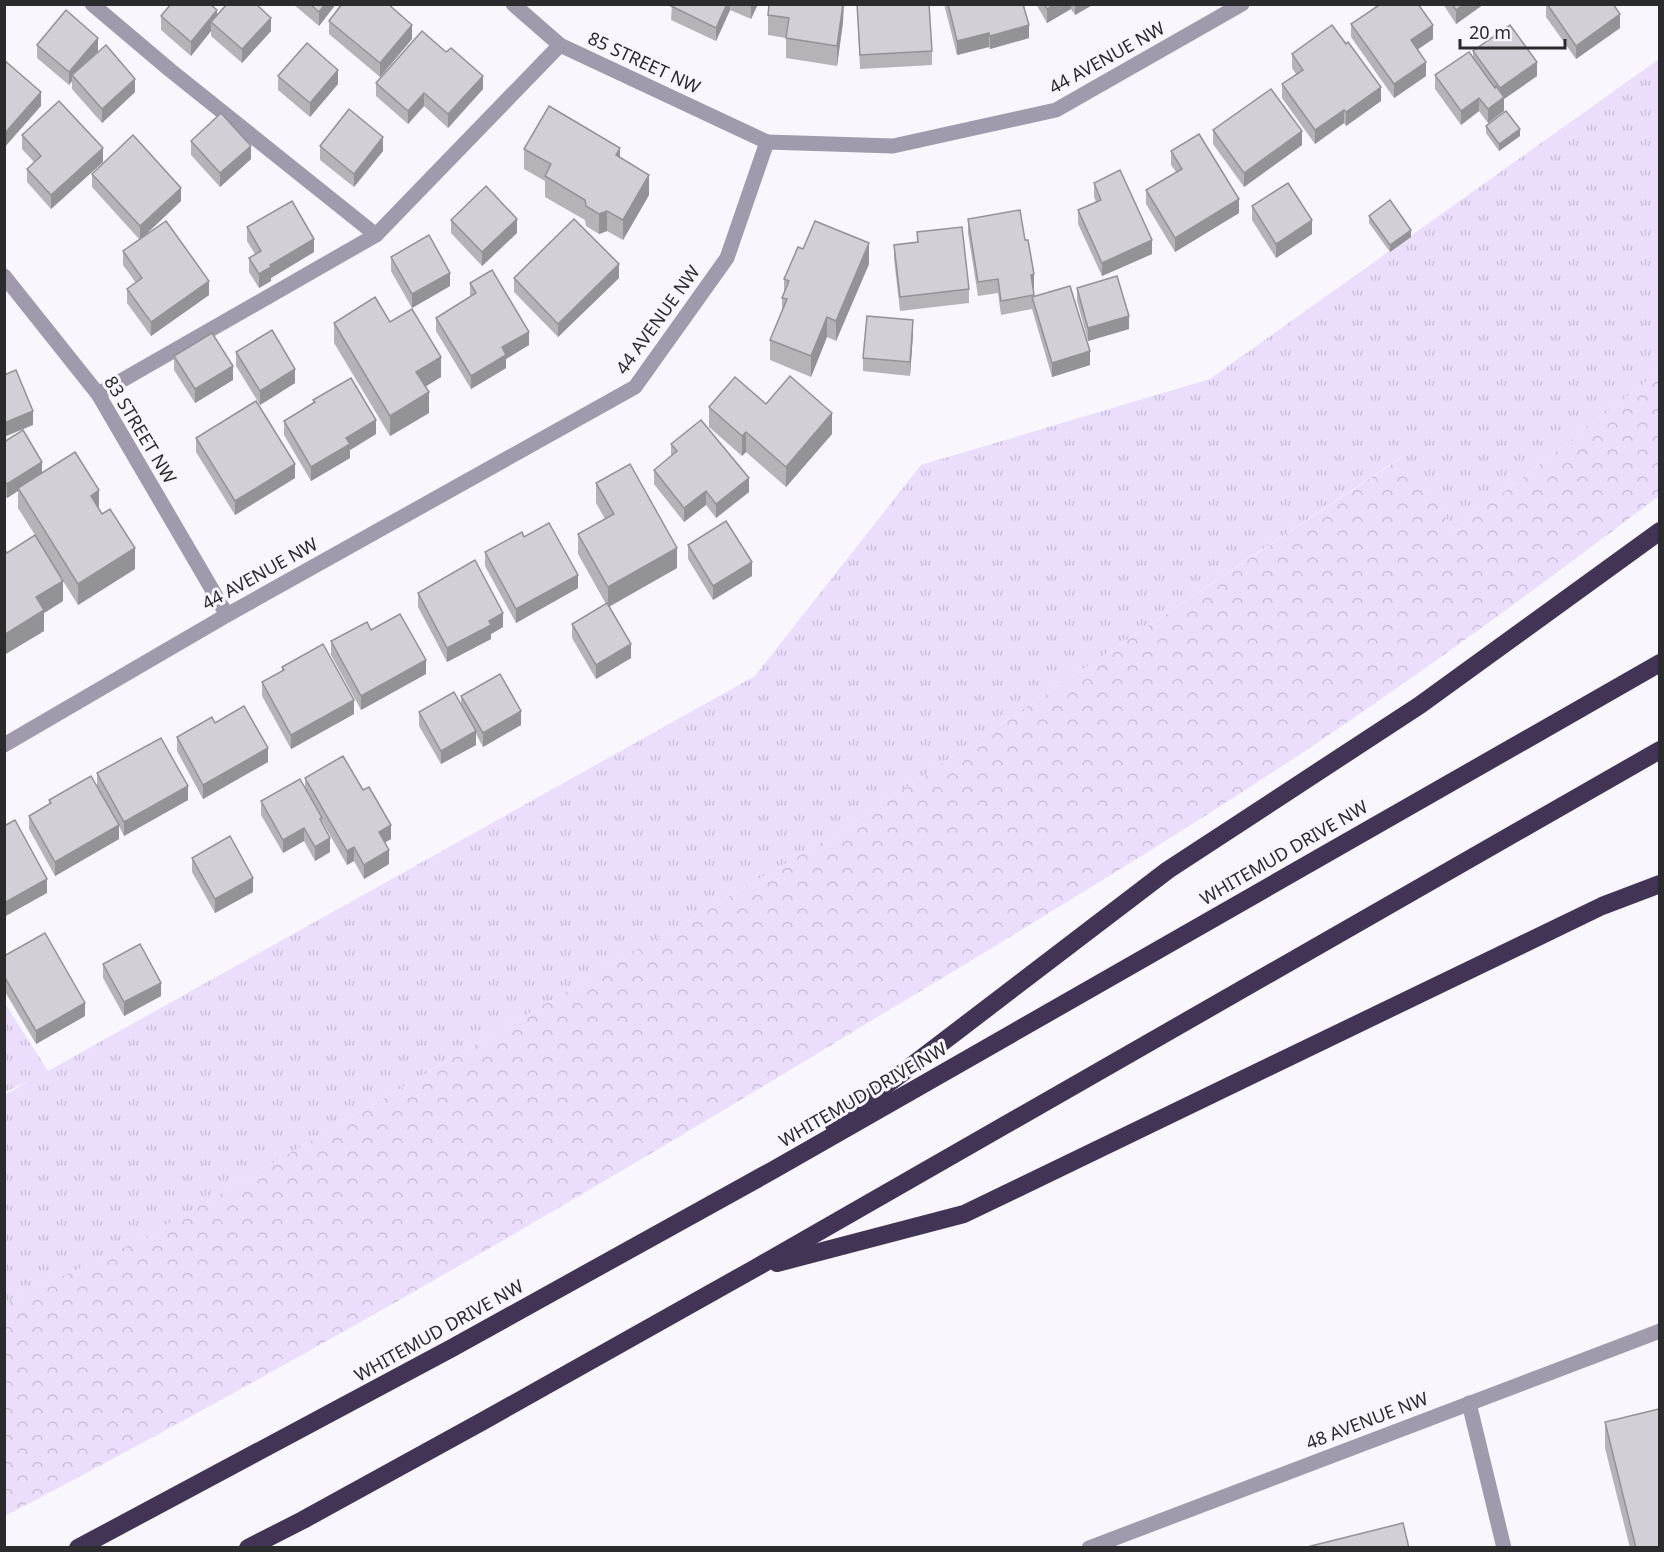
<svg xmlns="http://www.w3.org/2000/svg" width="1664" height="1552" font-family="'Noto Sans',sans-serif">
<defs>
<pattern id="grass-tufts" width="24" height="20" patternUnits="userSpaceOnUse" patternTransform="scale(1.5)"><rect width="24" height="20" fill="#eadefc"/><path d="M3 7l-1-3M5 7V3M7 7l1-3M15 17l-1-3M17 17v-4M19 17l1-3" fill="none" stroke="#c9bfd8"/></pattern>
<pattern id="forest-crowns" width="20" height="18" patternUnits="userSpaceOnUse" patternTransform="scale(1.5)"><rect width="20" height="18" fill="#eadefc"/><path d="M2 6a3 3 0 1 1 6 0M12 15a3 3 0 1 1 6 0" fill="none" stroke="#c9bfd8"/></pattern>
</defs>
<rect width="100%" height="100%" fill="#f9f6fd"/>
<polygon fill="url(#grass-tufts)" points="1659,59 1659,372 1455,530 1401,457 836,834 141,1240 5,1303 5,1095 29,1081 5,1092 4,1002 48,1071 755,676 921,465 1210,379"/>
<path fill="url(#forest-crowns)" d="M1659,372V496C1532,592 1403,687 1270,774C1141,858 1010,937 879,1016C593,1191 302,1360 5,1516V1303L141,1240L836,834L1402,457L1455,530Z"/>
<g fill="none" stroke-linecap="round" stroke-linejoin="round">
<g stroke="#a19aac" stroke-width="15">
<polyline points="92,4 170,70 376,235"/>
<polyline points="98,394 376,235 560,45"/>
<polyline points="1469,1403 1504,1548"/>
</g>
<g stroke="#a19aac" stroke-width="15">
<polyline points="513,4 560,45 767,142"/>
<polyline points="4,276 98,394 227,615"/>
<polyline points="4,745 227,615 635,387 727,258 767,142 893,146 1056,110 1242,4"/>
<polyline points="1089,1548 1660,1331"/>
</g>
<g stroke="#423455" stroke-width="18">
<polyline points="834,1125 1168,870 1420,705 1660,531"/>
<polyline points="777,1263 964,1214 1602,906 1660,884"/>
<polyline points="78,1548 452,1348 775,1169 1660,663"/>
<polyline points="248,1548 303,1520 483,1421 752,1270 1660,750"/>
</g>
</g>
<g fill="#b5b3b8">
<polygon points="293,4 336,4 319,26"/>
<polygon points="341,4 392,4 392,9 412,39 380,77 329,34 329,21"/>
<polygon points="672,4 758,4 751,19 730,10 716,41 671,20"/>
<polygon points="857,4 932,51 932,65 860,69"/>
<polygon points="944,4 1023,4 1029,38 990,49 989,47 957,55"/>
<polygon points="1036,4 1094,4 1075,15 1071,9 1047,23"/>
<polygon points="1376,4 1418,4 1433,39 1418,49 1426,76 1394,98 1351,37 1351,24 1376,6"/>
<polygon points="1443,4 1484,4 1456,24"/>
<polygon points="1546,4 1613,4 1620,28 1576,59 1546,17"/>
<polygon points="843,8 843,22 837,66 786,58 786,38 768,35 768,15"/>
<polygon points="161,16 217,16 271,31 242,63 211,36 211,31 191,56 161,30"/>
<polygon points="37,45 98,51 95,55 135,92 102,123 72,89 72,81 69,85 37,58"/>
<polygon points="1473,51 1537,76 1504,99 1504,111 1488,123 1479,111 1461,125 1435,89 1435,75 1473,58"/>
<polygon points="1292,54 1381,101 1346,126 1344,123 1315,144 1282,98 1282,84 1296,74 1292,68"/>
<polygon points="278,76 338,84 310,117 278,90"/>
<polygon points="376,83 483,89 448,128 424,106 408,124 376,96"/>
<polygon points="1486,126 1520,136 1499,151 1486,133"/>
<polygon points="1213,130 1302,145 1244,187 1213,144"/>
<polygon points="22,135 103,162 51,209 27,182 27,169 34,162 22,149"/>
<polygon points="191,141 251,159 220,187 191,155"/>
<polygon points="320,146 383,151 354,187 320,160"/>
<polygon points="524,149 620,158 649,195 623,240 607,231 599,234 586,226 585,220 545,197 545,181 524,169"/>
<polygon points="1171,151 1239,213 1175,252 1146,204 1146,190 1176,172 1171,165"/>
<polygon points="92,174 181,201 142,238 209,295 151,336 127,303 127,289 136,283 123,265 123,251 139,239 92,187"/>
<polygon points="1094,183 1152,254 1102,276 1078,224 1078,210 1096,202 1094,197"/>
<polygon points="1252,206 1312,234 1276,258 1252,220"/>
<polygon points="1369,216 1411,237 1390,252 1369,223"/>
<polygon points="968,219 1034,288 1033,288 1034,296 1090,365 1052,377 1032,309 1001,315 998,293 978,296 968,233"/>
<polygon points="451,220 517,233 482,266 451,233"/>
<polygon points="247,227 314,252 271,278 271,281 259,288 249,272 249,258 255,254 247,241"/>
<polygon points="917,232 969,289 969,303 900,311 894,259 894,245 917,242"/>
<polygon points="803,249 869,264 836,341 827,337 811,377 770,360 770,340 782,311 782,298 784,292 784,279"/>
<polygon points="391,257 450,286 412,308 391,271"/>
<polygon points="514,278 619,278 558,337 514,292"/>
<polygon points="470,283 529,345 506,359 506,368 471,389 436,331 436,318 470,297"/>
<polygon points="1077,288 1129,329 1088,341 1077,301"/>
<polygon points="390,322 441,377 425,387 429,413 390,436 334,343 334,323"/>
<polygon points="913,334 910,376 863,371 863,358"/>
<polygon points="236,352 295,383 260,405 236,366"/>
<polygon points="174,356 233,380 195,403 174,370"/>
<polygon points="313,400 376,434 350,450 350,458 311,481 284,435 284,421 313,403"/>
<polygon points="766,404 832,434 786,487 746,452 742,456 709,427 709,407"/>
<polygon points="196,438 295,478 235,515 196,452"/>
<polygon points="4,442 42,473 99,510 135,569 78,605 36,538 63,601 44,613 44,631 4,655 4,549 7,553 35,535 18,508 18,491 7,498 4,494"/>
<polygon points="671,444 749,492 716,518 706,505 684,522 654,484 654,470 671,456"/>
<polygon points="596,483 677,568 609,607 631,658 596,679 572,638 572,624 606,604 578,554 578,534 605,519 596,503"/>
<polygon points="524,537 578,588 516,623 485,566 485,552"/>
<polygon points="688,545 752,576 713,600 688,559"/>
<polygon points="418,593 503,627 491,634 491,639 447,662 418,607"/>
<polygon points="371,630 426,674 361,710 331,655 331,641"/>
<polygon points="282,667 354,714 291,749 262,696 262,682 282,671"/>
<polygon points="461,696 521,725 483,747 476,734 476,745 441,764 419,726 419,712 461,705"/>
<polygon points="215,723 268,762 203,799 177,751 177,737"/>
<polygon points="97,773 188,800 124,836 119,826 119,839 55,876 29,829 29,816 49,805 49,800 97,787"/>
<polygon points="305,778 391,839 385,842 389,864 364,879 354,861 347,865 322,821 330,852 315,861 304,841 283,853 261,815 261,801 305,787"/>
<polygon points="192,858 253,892 215,913 192,872"/>
<polygon points="4,956 85,1016 36,1044 4,990"/>
<polygon points="103,964 161,996 124,1016 103,978"/>
<polygon points="1605,1422 1659,1548 1630,1548 1605,1448"/>
</g>
<g fill="#939296">
<polygon points="325,4 336,4 319,26 319,12"/>
<polygon points="727,4 730,4 730,10 716,41 716,28"/>
<polygon points="751,4 758,4 751,19"/>
<polygon points="841,4 844,4 843,22 837,66 837,46"/>
<polygon points="1054,4 1071,4 1071,9 1047,23 1047,9"/>
<polygon points="1075,4 1094,4 1075,15"/>
<polygon points="1464,4 1484,4 1456,24 1456,10"/>
<polygon points="217,10 217,24 211,22 211,31 191,56 191,42"/>
<polygon points="1620,14 1620,28 1576,59 1576,46"/>
<polygon points="271,18 271,31 242,63 242,49"/>
<polygon points="412,25 412,39 380,77 380,63"/>
<polygon points="1029,25 1029,38 990,49 990,36"/>
<polygon points="1433,25 1433,39 1411,54 1411,40"/>
<polygon points="989,33 989,47 957,55 957,41"/>
<polygon points="98,38 98,51 75,78 72,75 72,81 69,85 69,72"/>
<polygon points="1426,62 1426,76 1394,98 1394,84"/>
<polygon points="1537,62 1537,76 1504,99 1504,111 1488,123 1488,109 1500,100 1500,88"/>
<polygon points="338,70 338,84 310,117 310,103"/>
<polygon points="483,76 483,89 448,128 448,114"/>
<polygon points="135,79 135,92 102,123 102,109"/>
<polygon points="1381,87 1381,101 1346,126 1346,112"/>
<polygon points="41,92 41,106 4,148 4,134"/>
<polygon points="424,93 424,106 408,124 408,111"/>
<polygon points="1479,98 1479,111 1461,125 1461,111"/>
<polygon points="1344,110 1344,123 1315,144 1315,130"/>
<polygon points="1520,129 1520,136 1499,151 1499,144"/>
<polygon points="1302,131 1302,145 1244,187 1244,173"/>
<polygon points="383,137 383,151 354,187 354,174"/>
<polygon points="251,146 251,159 220,187 220,173"/>
<polygon points="103,148 103,162 51,209 51,195"/>
<polygon points="620,148 620,168 616,155"/>
<polygon points="649,175 649,195 623,240 623,220"/>
<polygon points="181,188 181,201 140,240 140,226"/>
<polygon points="1239,199 1239,213 1175,252 1175,238"/>
<polygon points="607,211 607,231 599,234 599,214"/>
<polygon points="517,219 517,233 482,266 482,252"/>
<polygon points="1312,220 1312,234 1276,258 1276,244"/>
<polygon points="1411,230 1411,237 1390,252 1390,245"/>
<polygon points="314,239 314,252 271,278 271,281 259,288 259,274 270,265"/>
<polygon points="1152,240 1152,254 1102,276 1102,263"/>
<polygon points="869,243 869,264 836,341 836,321"/>
<polygon points="619,264 619,278 558,337 558,324"/>
<polygon points="450,273 450,286 412,308 412,294"/>
<polygon points="1034,274 1034,288 1031,289 1031,275"/>
<polygon points="209,281 209,295 151,336 151,322"/>
<polygon points="1129,316 1129,329 1088,341 1088,328"/>
<polygon points="827,317 827,337 811,377 811,356"/>
<polygon points="913,320 913,334 910,376 910,362"/>
<polygon points="529,332 529,345 506,359 506,368 471,389 471,376 502,347"/>
<polygon points="1090,351 1090,365 1052,377 1052,363"/>
<polygon points="441,357 441,377 416,392 416,372"/>
<polygon points="233,366 233,380 195,403 195,389"/>
<polygon points="295,369 295,383 260,405 260,391"/>
<polygon points="429,392 429,413 390,436 390,416"/>
<polygon points="33,411 33,425 4,437 4,423"/>
<polygon points="832,413 832,434 786,487 786,467"/>
<polygon points="376,420 376,434 350,450 350,458 311,481 311,467 346,438"/>
<polygon points="746,432 746,452 742,456 742,436"/>
<polygon points="42,462 42,476 18,488 18,491 7,498 7,484"/>
<polygon points="295,464 295,478 235,515 235,501"/>
<polygon points="749,478 749,492 716,518 716,504"/>
<polygon points="99,490 99,510 91,496"/>
<polygon points="706,491 706,505 684,522 684,508"/>
<polygon points="135,548 135,569 78,605 78,584"/>
<polygon points="677,548 677,568 608,607 608,587"/>
<polygon points="752,562 752,576 713,600 713,586"/>
<polygon points="578,575 578,588 516,623 516,609"/>
<polygon points="63,581 63,601 44,613 44,631 4,655 4,635 36,597"/>
<polygon points="503,613 503,627 491,634 491,639 447,662 447,648 489,621"/>
<polygon points="631,644 631,658 596,679 596,665"/>
<polygon points="426,660 426,674 361,710 361,696"/>
<polygon points="354,700 354,714 291,749 291,735"/>
<polygon points="521,711 521,725 483,747 483,733"/>
<polygon points="476,731 476,745 441,764 441,751"/>
<polygon points="268,748 268,762 203,799 203,785"/>
<polygon points="188,786 188,800 124,836 124,822"/>
<polygon points="119,825 119,839 55,876 55,862"/>
<polygon points="391,825 391,839 379,846 379,832"/>
<polygon points="304,828 304,841 283,853 283,840"/>
<polygon points="330,838 330,852 315,861 315,847"/>
<polygon points="354,847 354,861 347,865 347,851"/>
<polygon points="389,850 389,864 364,879 364,865"/>
<polygon points="253,878 253,892 215,913 215,899"/>
<polygon points="47,879 47,893 4,917 4,903"/>
<polygon points="161,983 161,996 124,1016 124,1002"/>
<polygon points="85,1003 85,1016 36,1044 36,1031"/>
</g>
<g fill="#d2d0d6" stroke="#939296" stroke-width="1.5">
<polygon points="171,4 210,4 217,10 191,42 161,16"/>
<polygon points="227,4 256,4 271,18 242,49 211,22"/>
<polygon points="310,4 325,4 319,12"/>
<polygon points="342,4 388,4 412,25 380,63 329,21"/>
<polygon points="672,4 727,4 716,28 671,6"/>
<polygon points="769,4 843,4 837,46 786,38 789,18 768,15"/>
<polygon points="857,4 929,4 932,51 860,55"/>
<polygon points="948,4 1023,4 1029,25 990,36 989,33 957,41"/>
<polygon points="1044,4 1054,4 1047,9"/>
<polygon points="1377,4 1418,4 1433,25 1411,40 1426,62 1394,84 1351,24 1378,6"/>
<polygon points="1452,4 1464,4 1456,10"/>
<polygon points="1547,4 1613,4 1620,14 1576,46"/>
<polygon points="66,10 98,38 69,72 37,45"/>
<polygon points="1332,25 1346,44 1348,42 1381,87 1346,112 1344,110 1315,130 1282,84 1303,70 1292,54"/>
<polygon points="1510,25 1537,62 1500,88 1473,51"/>
<polygon points="422,31 446,52 451,48 483,76 448,114 424,93 408,111 376,83"/>
<polygon points="307,43 338,70 310,103 278,76"/>
<polygon points="106,45 135,79 102,109 72,75"/>
<polygon points="1469,52 1495,88 1496,86 1504,97 1488,109 1479,98 1461,111 1435,75"/>
<polygon points="4,60 41,92 4,134"/>
<polygon points="1271,89 1302,131 1244,173 1213,130"/>
<polygon points="59,101 103,148 51,195 27,169 41,156 22,135"/>
<polygon points="549,106 620,148 616,155 649,175 623,220 607,211 599,214 586,206 585,200 545,176 551,164 524,149"/>
<polygon points="349,109 383,137 354,174 320,146"/>
<polygon points="1506,111 1520,129 1499,144 1486,126"/>
<polygon points="221,113 251,146 220,173 191,141"/>
<polygon points="1199,134 1239,199 1175,238 1146,190 1182,169 1171,151"/>
<polygon points="133,135 181,188 140,226 92,174"/>
<polygon points="1120,170 1152,240 1102,263 1078,210 1101,200 1094,183"/>
<polygon points="1288,183 1312,220 1276,244 1252,206"/>
<polygon points="486,186 517,219 482,252 451,220"/>
<polygon points="1390,200 1411,230 1390,245 1369,216"/>
<polygon points="292,201 314,239 270,265 271,267 259,274 249,258 261,251 247,227"/>
<polygon points="1020,210 1025,240 1028,240 1034,274 1031,275 1034,295 1001,301 998,279 978,282 968,219"/>
<polygon points="574,219 619,264 558,324 514,278"/>
<polygon points="166,221 209,281 151,322 127,289 142,278 123,251"/>
<polygon points="815,221 869,243 836,321 827,317 811,356 770,340 787,299 782,298 789,281 784,279 798,247 803,249"/>
<polygon points="962,227 969,289 900,297 894,245 918,242 917,232"/>
<polygon points="429,235 450,273 412,294 391,257"/>
<polygon points="492,270 529,332 502,347 506,355 471,376 436,318 476,293 470,283"/>
<polygon points="1117,276 1129,316 1088,328 1077,288"/>
<polygon points="1070,286 1090,351 1052,363 1032,297"/>
<polygon points="375,297 390,322 412,309 441,357 416,372 429,392 390,416 334,323"/>
<polygon points="867,316 913,320 910,362 863,358"/>
<polygon points="272,330 295,369 260,391 236,352"/>
<polygon points="212,333 233,366 195,389 174,356"/>
<polygon points="16,370 33,411 4,423 4,375"/>
<polygon points="790,376 832,413 786,467 746,432 742,436 709,407 735,377 766,404"/>
<polygon points="351,378 376,420 346,438 350,444 311,467 284,421 315,402 313,400"/>
<polygon points="256,401 295,464 235,501 196,438"/>
<polygon points="701,420 749,478 716,504 706,491 684,508 654,470 677,451 671,444"/>
<polygon points="23,430 42,462 7,484 4,480 4,442"/>
<polygon points="75,452 99,490 91,496 102,514 110,509 135,548 78,584 18,488"/>
<polygon points="630,464 677,548 608,587 578,534 614,514 596,483"/>
<polygon points="726,521 752,562 713,586 688,545"/>
<polygon points="549,523 578,575 516,609 485,552 522,532 524,537"/>
<polygon points="35,535 63,581 36,597 44,610 4,635 4,549 7,553"/>
<polygon points="475,560 503,613 489,621 491,625 447,648 418,593"/>
<polygon points="607,603 631,644 596,665 572,624"/>
<polygon points="400,614 426,660 361,696 331,641 367,622 371,630"/>
<polygon points="323,644 354,700 291,735 262,682 284,670 282,667"/>
<polygon points="500,674 521,711 483,733 461,696"/>
<polygon points="454,692 476,731 441,751 419,712"/>
<polygon points="244,706 268,748 203,785 177,737 212,717 215,723"/>
<polygon points="161,738 188,786 124,822 97,773"/>
<polygon points="343,756 363,790 369,787 391,825 379,832 389,850 364,865 354,847 347,851 305,778"/>
<polygon points="91,776 119,825 55,862 29,816 51,803 49,800"/>
<polygon points="300,779 322,818 320,819 330,838 315,847 304,828 283,840 261,801"/>
<polygon points="15,820 47,879 4,903 4,826"/>
<polygon points="230,836 253,878 215,899 192,858"/>
<polygon points="45,933 85,1003 36,1031 4,976 4,956"/>
<polygon points="140,944 161,983 124,1002 103,964"/>
<polygon points="1659,1409 1659,1548 1636,1548 1605,1422"/>
<polygon points="1403,1523 1409,1548 1303,1548"/>
</g>
<g text-anchor="middle" stroke-width="6" stroke-linejoin="round" paint-order="stroke">
<g font-size="18" fill="#2b2a2c" stroke="#f9f6fd">
<text transform="translate(1107 58) rotate(-29)" y="6">44 AVENUE NW</text>
<text transform="translate(644 63) rotate(25)" y="6">85 STREET NW</text>
<text transform="translate(658 320) rotate(-54)" y="6">44 AVENUE NW</text>
<text transform="translate(140 430) rotate(59)" y="6">83 STREET NW</text>
<text transform="translate(260 574) rotate(-29)" y="6">44 AVENUE NW</text>
<text transform="translate(1284 853) rotate(-30)" y="6">WHITEMUD DRIVE NW</text>
<text transform="translate(863 1095) rotate(-30)" y="6">WHITEMUD DRIVE NW</text>
<text transform="translate(439 1331) rotate(-29)" y="6">WHITEMUD DRIVE NW</text>
<text transform="translate(1367 1421) rotate(-21)" y="6">48 AVENUE NW</text>
</g>
</g>
<rect width="1664" height="1552" fill="none" stroke="#2b2a2c" stroke-width="12"/>
<path d="M1460 39v9h105v-9" fill="none" stroke="#2b2a2c" stroke-width="3"/>
<text x="1469" y="39" font-size="18" fill="#2b2a2c" stroke="#f9f6fd" stroke-width="4.5" paint-order="stroke">20 m</text>
</svg>
